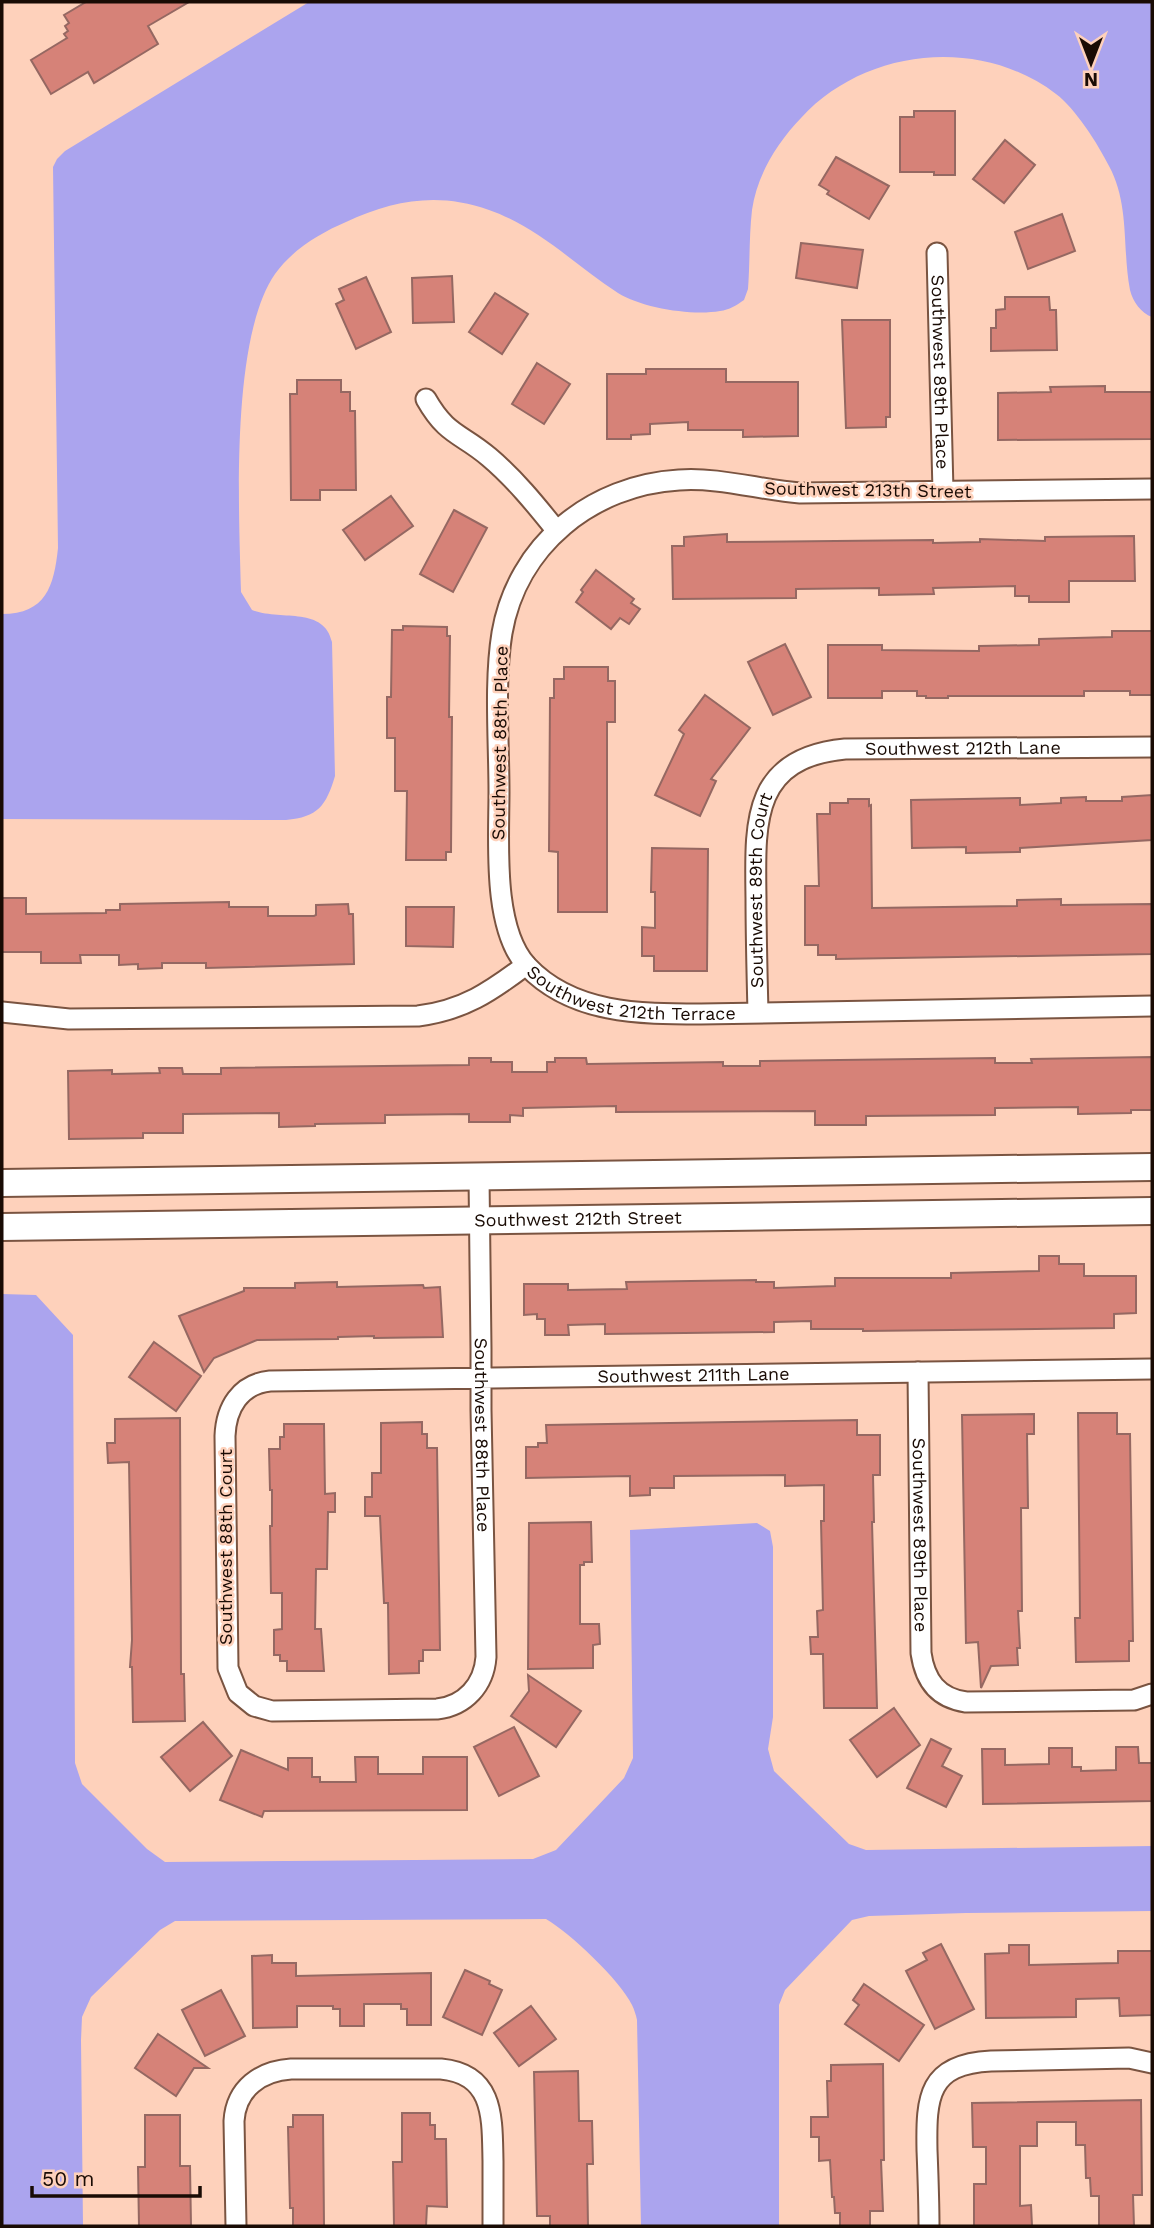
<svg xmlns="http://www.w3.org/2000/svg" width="1154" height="2228" font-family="'Work Sans',sans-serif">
<rect width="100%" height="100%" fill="#fed1bb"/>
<g fill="#aba4ee">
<path d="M309,2H1152V317C1141,313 1133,302 1130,290C1122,248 1130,205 1109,166C1098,144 1075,108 1056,94C980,36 865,48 801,118C777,143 757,175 752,210C749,236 750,263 748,289L744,300C737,305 729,310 720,311C692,316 642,308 618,293C575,265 538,227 489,210C438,192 394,200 346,222C320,233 292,250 275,274C230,339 239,513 241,592L252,610C281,621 324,606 332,642L335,776C326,806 318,817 286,820L2,819V614C46,614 54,586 58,548L53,167L57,159L65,151Z"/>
<path d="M2,1294L36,1295L73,1335L75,1763L82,1784L147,1849L165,1862L533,1859L556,1850L624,1778L633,1758L630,1530L757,1523L770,1531L773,1547V1717L768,1749L774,1771L849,1844L866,1850L1152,1846V1911L966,1913L869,1916L852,1920L785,1990L779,2005V2226H641L637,2020C636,2015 634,2009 632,2005C620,1980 570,1933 546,1919L175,1921L160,1930L91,1997L82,2017L81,2040L83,2226H2Z"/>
</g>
<g fill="#d68278" stroke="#956862" stroke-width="2">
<polygon points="86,2 189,2 148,26 158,44 94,83 88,72 51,94 31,60 67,38 64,34 68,31 65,26 69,23 64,15"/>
<polygon points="914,111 955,111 955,175 934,175 934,172 900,172 900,117 914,117"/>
<polygon points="1005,140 1035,165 1004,203 973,179"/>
<polygon points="836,157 889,186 869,219 827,194 829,191 819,185"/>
<polygon points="1062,214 1075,251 1028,269 1015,232"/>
<polygon points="801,243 863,250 857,288 796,278"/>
<polygon points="452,276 454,322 413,323 412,278"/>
<polygon points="366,277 391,332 356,349 336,304 344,300 339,289"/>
<polygon points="495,293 528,314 502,354 469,332"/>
<polygon points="1005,297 1049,297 1050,310 1056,310 1057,350 991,351 991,328 996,328 996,310 1005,309"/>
<polygon points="842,320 890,320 890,417 886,417 886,427 846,428"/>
<polygon points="537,363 570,384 544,424 512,404"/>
<polygon points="646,369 726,369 726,382 798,382 798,436 743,437 743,430 688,430 688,422 650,424 650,434 631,435 631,439 607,439 607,374 646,374"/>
<polygon points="297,380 341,380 341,392 350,392 350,411 355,411 356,490 320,490 320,500 291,500 290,394 297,394"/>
<polygon points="1105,386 1105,392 1152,392 1152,439 998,440 998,393 1051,392 1050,387"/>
<polygon points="391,496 413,526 365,560 343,530"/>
<polygon points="454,510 487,528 453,592 420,574"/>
<polygon points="727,534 727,542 933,540 933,543 980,542 980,539 1045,541 1045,537 1134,536 1135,581 1069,581 1069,602 1029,602 1029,596 1015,596 1015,586 933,588 934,594 879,595 879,588 796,589 796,598 673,599 672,546 684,546 684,537"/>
<polygon points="596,570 634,599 631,603 640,609 629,624 620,618 611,629 576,602 583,592 581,590"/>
<polygon points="403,626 447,627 447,636 450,636 449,717 452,717 451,852 446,852 446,860 406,860 407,791 395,791 395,738 387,738 387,697 391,697 392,630 403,630"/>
<polygon points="1112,631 1152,631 1152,695 1130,695 1130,691 1084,691 1084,696 948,696 948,698 926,698 926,696 917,696 917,691 882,691 882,698 828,698 828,645 882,645 882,650 979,651 979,646 1039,645 1039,639 1112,637"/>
<polygon points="785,644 811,697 773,715 748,662"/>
<polygon points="564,667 608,667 608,681 615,681 615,722 607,722 607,912 558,912 558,852 549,851 550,698 554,698 554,679 564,679"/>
<polygon points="705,695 750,728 711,779 716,781 700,816 655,795 684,734 679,730"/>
<polygon points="1152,795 1152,840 1020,848 1020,852 966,853 966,847 912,848 911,800 1020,798 1020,805 1061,803 1061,798 1086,797 1086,801 1122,801 1122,797"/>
<polygon points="848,799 869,799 869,806 871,805 872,908 1017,906 1017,900 1061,899 1061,905 1152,904 1152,954 836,959 836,955 818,955 818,945 805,945 805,886 819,886 817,814 830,814 830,803 848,803"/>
<polygon points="652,848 708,849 707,971 654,971 654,956 642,956 642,927 655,928 655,892 651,892"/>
<polygon points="2,898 26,898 26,914 106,913 106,910 120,910 120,904 229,902 229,907 268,907 268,916 314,916 316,915 316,905 348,904 349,914 353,914 354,964 206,968 206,963 162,963 162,968 138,969 138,964 119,965 119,955 80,955 81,963 41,963 41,952 2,952"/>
<polygon points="406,907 454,907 453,947 406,946"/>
<polygon points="1152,1057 1152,1110 1131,1110 1131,1113 1078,1114 1078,1107 995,1108 995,1115 866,1116 866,1125 815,1125 815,1111 616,1112 616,1106 523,1108 523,1116 510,1115 510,1122 469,1122 469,1114 385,1115 385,1123 315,1124 315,1126 279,1127 279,1113 183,1114 183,1133 143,1133 143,1138 69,1139 68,1071 112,1070 112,1074 160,1073 159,1068 182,1068 183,1074 221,1074 221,1068 469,1065 469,1058 491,1058 491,1062 512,1062 512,1072 547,1072 547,1062 555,1062 555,1058 586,1058 587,1064 723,1062 723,1066 760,1066 760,1061 995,1058 995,1063 1032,1063 1031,1059"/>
<polygon points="1039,1256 1059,1256 1059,1264 1084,1264 1084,1276 1136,1276 1136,1313 1114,1314 1114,1328 863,1331 863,1329 811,1329 811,1321 774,1322 774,1332 605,1334 605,1324 568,1325 569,1335 545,1335 545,1319 537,1319 537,1314 524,1315 524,1284 568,1284 568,1290 627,1289 626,1282 756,1280 756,1282 774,1282 774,1288 835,1286 835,1278 951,1278 951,1273 1039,1271"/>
<polygon points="337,1282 337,1287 423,1285 424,1288 440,1287 443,1337 374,1338 374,1336 338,1337 338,1339 257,1340 214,1358 204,1372 179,1316 244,1291 244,1288 295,1288 295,1283"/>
<polygon points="154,1342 201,1376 176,1411 129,1377"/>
<polygon points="1078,1413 1117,1413 1117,1434 1130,1434 1133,1641 1129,1641 1129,1661 1076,1662 1075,1618 1080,1618"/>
<polygon points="1034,1414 1034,1434 1027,1434 1028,1508 1021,1508 1022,1611 1018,1611 1020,1648 1017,1648 1018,1665 991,1666 981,1688 978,1642 966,1643 962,1415"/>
<polygon points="180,1418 181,1674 184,1674 185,1721 133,1722 132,1667 130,1667 132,1640 129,1462 108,1463 107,1443 115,1443 115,1419"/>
<polygon points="857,1420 857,1435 880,1435 880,1475 873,1475 874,1522 872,1522 877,1708 824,1708 823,1654 811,1654 810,1637 818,1637 817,1611 823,1610 821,1521 824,1521 824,1485 785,1486 785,1475 674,1476 674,1488 650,1488 650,1495 630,1496 630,1476 526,1478 526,1447 538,1447 538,1443 547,1443 546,1425"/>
<polygon points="422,1422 422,1434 427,1434 427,1448 437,1448 440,1650 423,1650 423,1661 419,1661 419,1673 389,1674 388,1603 384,1603 380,1516 365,1516 365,1497 372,1497 372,1473 381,1473 381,1423"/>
<polygon points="284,1424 324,1424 325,1494 335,1493 335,1512 328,1512 327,1569 316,1569 315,1629 321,1629 324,1671 287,1671 287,1661 280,1661 280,1655 274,1655 274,1630 282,1629 282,1593 271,1593 270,1526 272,1526 272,1490 270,1490 269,1449 280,1449 280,1437 284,1437"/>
<polygon points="591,1522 592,1562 584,1562 584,1565 580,1565 580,1624 599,1624 600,1644 593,1645 593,1668 528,1669 529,1523"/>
<polygon points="528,1675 581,1711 556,1747 511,1716 529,1691"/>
<polygon points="894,1708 920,1745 877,1777 850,1740"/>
<polygon points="203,1722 232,1756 190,1791 161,1757"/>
<polygon points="514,1727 539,1776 499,1796 474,1747"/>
<polygon points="931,1739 951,1749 942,1766 962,1776 946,1807 907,1788"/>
<polygon points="1116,1747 1138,1747 1139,1763 1152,1763 1152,1801 983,1804 982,1749 1005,1749 1005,1765 1049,1764 1049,1748 1072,1748 1072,1767 1081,1767 1081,1771 1116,1770"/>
<polygon points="241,1750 288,1770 288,1758 312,1758 312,1777 320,1777 320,1782 356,1782 355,1757 378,1757 378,1774 423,1774 423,1757 467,1757 467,1810 264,1811 262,1817 220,1800"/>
<polygon points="941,1944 974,2009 935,2029 906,1971 927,1960 923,1953"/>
<polygon points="1009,1945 1029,1945 1029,1965 1118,1963 1118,1951 1152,1951 1152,2015 1120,2016 1119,1998 1076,1999 1076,2017 986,2018 985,1954 1009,1953"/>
<polygon points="272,1955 272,1963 296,1963 296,1976 431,1973 431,2025 407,2025 407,2009 401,2009 401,2004 364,2004 364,2026 340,2026 340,2009 333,2009 333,2006 297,2006 297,2027 253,2028 252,1956"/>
<polygon points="465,1970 490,1981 489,1984 502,1990 482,2035 443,2017"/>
<polygon points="864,1984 924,2025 899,2061 845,2024 859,2005 853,2000"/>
<polygon points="221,1990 245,2036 205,2056 182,2010"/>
<polygon points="531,2006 556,2039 519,2066 494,2033"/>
<polygon points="158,2034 208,2068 194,2068 176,2096 135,2068"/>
<polygon points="883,2064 884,2160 881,2160 883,2211 870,2211 870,2226 840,2226 840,2213 835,2213 834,2197 832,2197 830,2160 819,2161 819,2137 811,2137 811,2117 828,2117 827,2081 831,2081 831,2065"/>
<polygon points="578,2071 579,2121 592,2121 593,2164 587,2164 588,2226 550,2226 550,2216 537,2216 534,2072"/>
<polygon points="1141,2100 1142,2195 1133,2195 1134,2226 1099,2226 1099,2196 1091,2196 1090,2178 1086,2178 1085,2145 1076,2145 1076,2122 1037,2122 1037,2146 1020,2146 1020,2206 1031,2205 1032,2226 974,2226 974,2184 986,2184 986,2147 973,2147 972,2103"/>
<polygon points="402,2113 430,2113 430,2125 435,2125 435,2139 446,2139 447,2207 427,2206 426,2226 394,2226 393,2162 402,2162"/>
<polygon points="145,2115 180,2115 180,2166 190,2166 191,2226 139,2226 138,2167 145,2167"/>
<polygon points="293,2115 323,2115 324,2226 293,2226 293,2208 290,2208 288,2127 293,2127"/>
</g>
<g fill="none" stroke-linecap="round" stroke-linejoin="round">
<defs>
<g id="street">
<path id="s1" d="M937,253L943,491"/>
<path d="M426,399C447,436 461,433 489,457C514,478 536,505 556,530"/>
<path id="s2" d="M1152,489L800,493C761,490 718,477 679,480C592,485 517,545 502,633C494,682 499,742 499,792C499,841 492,928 527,966C572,1014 640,1014 701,1014L1152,1006"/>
<path d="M2,1012L69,1019L418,1016C464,1010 490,992 526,965"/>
<path id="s3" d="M758,1012C757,974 756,936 756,898C755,823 751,758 845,749L1152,747"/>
<path id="s4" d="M479,1176L481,1349C481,1370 481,1390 481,1410L486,1657C484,1685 465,1706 437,1709L272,1711L254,1706L238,1693L228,1668L225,1436C226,1408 240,1384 270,1381L1152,1369"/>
<path id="s5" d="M918,1372L921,1653C925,1681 938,1698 966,1702L1134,1700L1152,1694"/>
<path d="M236,2226L234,2121C236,2088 261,2071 291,2069H441C495,2074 492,2119 493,2161C493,2182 493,2204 493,2226"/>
<path d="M929,2226C929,2201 928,2176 927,2150C926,2097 928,2064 991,2061L1129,2058L1152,2063"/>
</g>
<g id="secondary">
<polyline points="2,1183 1152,1167"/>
<path id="s6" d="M2,1227L1152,1211"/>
</g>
</defs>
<use href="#street" stroke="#7a5441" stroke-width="23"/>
<use href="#secondary" stroke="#7a5441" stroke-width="30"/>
<use href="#street" stroke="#fff" stroke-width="19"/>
<use href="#secondary" stroke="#fff" stroke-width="26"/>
</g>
<g text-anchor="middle" stroke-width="5" stroke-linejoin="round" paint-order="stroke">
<g font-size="18" fill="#190b04" stroke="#fed1bb">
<text dy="6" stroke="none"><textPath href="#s1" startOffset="119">Southwest 89th Place</textPath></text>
<text transform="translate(868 490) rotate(1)" y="6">Southwest 213th Street</text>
<text transform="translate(500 743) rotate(-89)" y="6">Southwest 88th Place</text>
<text dy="6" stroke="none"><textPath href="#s3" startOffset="432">Southwest 212th Lane</textPath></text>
<text dy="6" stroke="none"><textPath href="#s3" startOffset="122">Southwest 89th Court</textPath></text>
<text dy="6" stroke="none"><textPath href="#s2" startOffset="1178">Southwest 212th Terrace</textPath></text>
<text dy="6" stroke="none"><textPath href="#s6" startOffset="576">Southwest 212th Street</textPath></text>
<text dy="6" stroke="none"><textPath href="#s4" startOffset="1524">Southwest 211th Lane</textPath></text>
<text dy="6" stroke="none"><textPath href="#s4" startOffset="259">Southwest 88th Place</textPath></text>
<text dy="6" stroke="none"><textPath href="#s5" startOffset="163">Southwest 89th Place</textPath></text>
<text transform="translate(226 1547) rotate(-90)" y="6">Southwest 88th Court</text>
</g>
</g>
<rect width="1154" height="2228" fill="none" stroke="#190b04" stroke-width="7"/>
<g transform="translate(1091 63) rotate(180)" stroke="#fed1bb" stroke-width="5" paint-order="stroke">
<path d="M0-5L12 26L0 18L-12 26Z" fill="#190b04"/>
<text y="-10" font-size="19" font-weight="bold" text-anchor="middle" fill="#190b04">N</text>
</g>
<path d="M32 2186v10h168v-10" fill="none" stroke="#190b04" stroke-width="3.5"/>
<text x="42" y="2186" font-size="21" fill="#190b04" stroke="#fed1bb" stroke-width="5" paint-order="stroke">50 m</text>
</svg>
